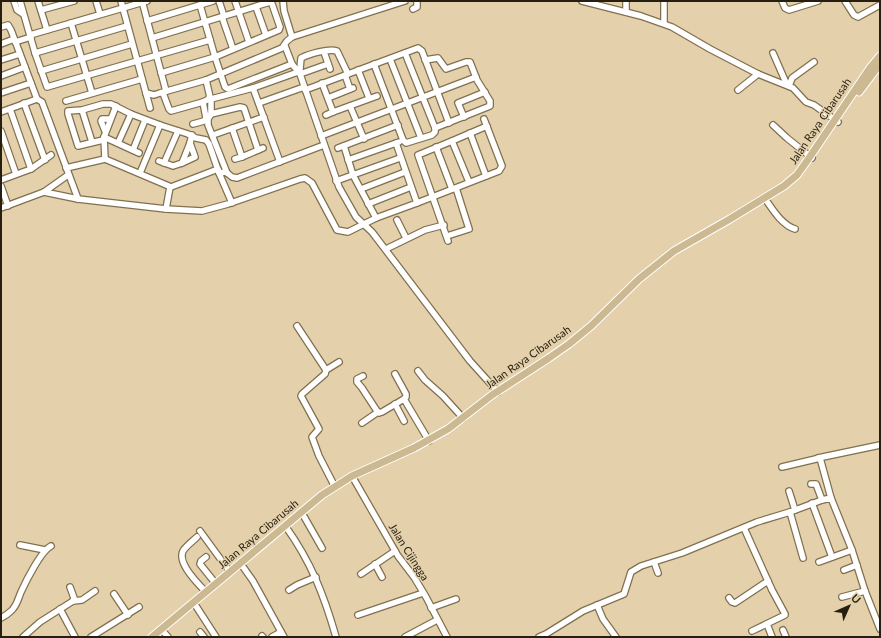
<svg xmlns="http://www.w3.org/2000/svg" width="881" height="638" font-family="Lato,sans-serif">
<rect width="100%" height="100%" fill="#e4d1ac"/>
<g fill="none" stroke-linecap="round" stroke-linejoin="round">
<defs>
<g id="minor">
<polyline points="14,1 17,10 23,14"/>
<polyline points="20,1 35,53 47,87 210,40"/>
<polyline points="38,1 47,30"/>
<polyline points="96,1 100,14"/>
<polyline points="121,1 150,108"/>
<polyline points="142,1 166,91"/>
<polyline points="219,1 224,16"/>
<polyline points="235,1 249,42"/>
<polyline points="283,1 284,11 292,37"/>
<polyline points="582,1 641,16 672,27 710,49 758,74 793,88 806,102 814,105 838,122"/>
<polyline points="626,1 626,12"/>
<polyline points="782,1 785,8 789,10 818,1"/>
<polyline points="845,1 854,15 858,17 880,5"/>
<polyline points="200,5 215,57 225,87 228,89 292,64 285,46"/>
<polyline points="256,7 266,35"/>
<polyline points="413,9 417,7 417,1"/>
<polyline points="41,10 74,1"/>
<polyline points="222,17 233,49"/>
<polyline points="147,21 213,1"/>
<polyline points="71,23 92,93"/>
<polyline points="664,23 664,1"/>
<polyline points="1,27 8,25 11,30 37,99"/>
<polyline points="30,35 147,1"/>
<polyline points="152,38 270,2 272,4 280,27 279,30 215,57 161,73"/>
<polyline points="15,42 31,37"/>
<polyline points="1,44 14,39"/>
<polyline points="324,52 330,69"/>
<polyline points="35,53 127,26"/>
<polyline points="405,53 435,128"/>
<polyline points="773,53 787,85"/>
<polyline points="390,59 421,138"/>
<polyline points="1,60 20,54"/>
<polyline points="292,64 300,74 339,187 356,217 372,232 470,361 498,392"/>
<polyline points="374,64 403,140 406,143 432,135 435,132 435,128 490,106 490,101 477,80 470,62 466,62 446,69 438,58 425,60"/>
<polyline points="358,70 369,98"/>
<polyline points="41,71 132,44"/>
<polyline points="300,74 328,64"/>
<polyline points="345,75 350,89"/>
<polyline points="1,76 25,67"/>
<polyline points="322,83 333,112 377,96"/>
<polyline points="789,86 792,78 814,62"/>
<polyline points="253,88 280,162"/>
<polyline points="305,90 418,48 422,51 449,123"/>
<polyline points="738,90 758,74"/>
<polyline points="1,93 31,83"/>
<polyline points="146,93 154,95 160,93 206,80 282,48 287,41 292,37 405,1"/>
<polyline points="163,93 169,109 171,111 203,102"/>
<polyline points="328,98 353,88"/>
<polyline points="66,101 142,79"/>
<polyline points="24,103 45,160"/>
<polyline points="259,103 304,87"/>
<polyline points="350,106 364,139"/>
<polyline points="10,109 31,169"/>
<polyline points="82,110 92,142"/>
<polyline points="1,112 37,99 42,102 78,199"/>
<polyline points="211,114 208,119 208,125 227,173"/>
<polyline points="326,115 333,112"/>
<polyline points="464,117 458,103 485,92"/>
<polyline points="193,124 204,121 206,118 203,102 207,100 210,97 206,80"/>
<polyline points="773,125 787,138 812,158"/>
<polyline points="232,128 242,157 263,148"/>
<polyline points="1,131 16,174"/>
<polyline points="105,131 101,121 102,119 110,119"/>
<polyline points="470,133 486,176"/>
<polyline points="213,135 264,117"/>
<polyline points="321,136 476,77"/>
<polyline points="104,137 139,153"/>
<polyline points="103,140 78,146 68,114 68,111 82,110 103,104 111,104 131,114 160,125 188,134 196,138 206,140 209,144 219,173 232,203"/>
<polyline points="118,143 131,114"/>
<polyline points="344,146 353,175 376,218"/>
<polyline points="436,147 452,189"/>
<polyline points="338,148 398,125"/>
<polyline points="133,150 145,120"/>
<path d="M258,150L244,108L240,107L211,114V99L253,88L298,72L300,69L301,58C309,54 329,48 337,51L348,74"/>
<polyline points="105,159 104,137 116,106"/>
<polyline points="235,159 242,157"/>
<polyline points="348,160 399,142"/>
<polyline points="159,161 173,166 182,163 190,143 192,135"/>
<polyline points="164,163 178,131"/>
<polyline points="182,163 195,157 190,143"/>
<polyline points="66,168 105,159 171,187 218,169"/>
<polyline points="140,173 160,125"/>
<polyline points="219,173 226,172 232,177 237,178 324,145"/>
<polyline points="1,180 31,169 51,155"/>
<polyline points="336,181 400,158"/>
<polyline points="469,182 452,141 487,126"/>
<polyline points="1,186 8,206"/>
<polyline points="361,189 405,172"/>
<polyline points="44,192 78,199 166,209 202,211 228,204 300,179 305,178 312,183 337,230 348,232 376,218 417,203 396,143"/>
<path d="M766,200C773,210 782,225 795,229"/>
<polyline points="417,203 499,171 502,166 484,119"/>
<polyline points="368,204 411,187"/>
<polyline points="1,208 44,192 68,175"/>
<polyline points="166,209 170,187"/>
<polyline points="397,220 406,238"/>
<polyline points="447,236 469,229 456,188"/>
<polyline points="448,241 418,155 452,141"/>
<polyline points="386,249 425,230 444,225"/>
<polyline points="297,326 326,370 325,374 302,394 301,396 319,429 312,437 319,456 335,487"/>
<polyline points="326,370 339,362"/>
<polyline points="418,371 425,380 443,396 463,418"/>
<polyline points="395,374 406,394 406,397 404,399"/>
<polyline points="363,376 357,379 357,382 362,388 377,411 379,413 382,412 404,399 429,441"/>
<polyline points="395,404 404,421"/>
<polyline points="362,423 378,412"/>
<polyline points="818,458 880,445"/>
<polyline points="782,467 820,458 831,498"/>
<polyline points="352,476 398,556 414,577 426,597 447,637"/>
<polyline points="811,484 816,484 822,500"/>
<polyline points="789,491 795,510"/>
<polyline points="812,503 832,557"/>
<polyline points="790,512 803,558"/>
<polyline points="302,513 322,548"/>
<path d="M286,527C311,562 324,595 336,637"/>
<polyline points="744,528 772,590 785,614 785,615 752,631"/>
<polyline points="200,531 230,572"/>
<path d="M197,537C193,541 186,546 183,551C177,563 198,584 206,592"/>
<polyline points="20,545 45,550"/>
<polyline points="206,557 201,561 200,564 216,584"/>
<polyline points="654,562 658,573"/>
<polyline points="819,562 852,550"/>
<polyline points="241,564 253,581 284,637"/>
<polyline points="375,564 382,577"/>
<polyline points="844,570 857,565"/>
<polyline points="361,574 395,551"/>
<polyline points="289,590 297,585 316,577"/>
<polyline points="114,594 128,615"/>
<polyline points="842,597 865,591"/>
<polyline points="729,598 732,602 735,603 768,581"/>
<polyline points="73,601 82,600 95,591"/>
<polyline points="194,603 216,637"/>
<polyline points="597,605 603,619 616,637"/>
<polyline points="431,608 456,599"/>
<polyline points="60,609 75,637"/>
<polyline points="358,615 423,593"/>
<path d="M1,618C5,616 8,614 11,611C17,606 18,599 21,592C26,581 41,551 51,546"/>
<polyline points="767,624 772,637"/>
<polyline points="162,630 168,637"/>
<polyline points="783,630 786,637"/>
<polyline points="200,632 204,637"/>
<polyline points="262,636 263,637"/>
<polyline points="23,637 40,622 73,601 74,598 70,587"/>
<polyline points="91,637 139,607"/>
<polyline points="272,637 281,632"/>
<polyline points="405,637 437,620"/>
<polyline points="539,637 546,634 583,611 624,594 631,572 641,566 682,553 757,522 790,512 822,500 831,498 852,550 865,591 880,629"/>
</g>
<g id="major">
<polyline points="859,92 880,64"/>
<polyline points="152,637 322,495 352,476 414,448 448,429 492,395 549,358 569,344 591,326 639,279 674,251 730,219 784,186 797,175 807,161 870,68 880,56"/>
</g>
</defs>
<use href="#minor" stroke="#81704f" stroke-width="8"/>
<use href="#major" stroke="#fff" stroke-width="9"/>
<use href="#minor" stroke="#fff" stroke-width="5.5"/>
<use href="#major" stroke="#cdb991" stroke-width="7"/>
</g>
<g text-anchor="middle" stroke-width="3" stroke-linejoin="round" paint-order="stroke">
<g font-size="11" fill="#251e11" stroke="#e4d1ac">
<text transform="translate(820 121) rotate(-56)" y="4">Jalan Raya Cibarusah</text>
<text transform="translate(528 357) rotate(-35)" y="4">Jalan Raya Cibarusah</text>
<text transform="translate(258 534) rotate(-40)" y="4">Jalan Raya Cibarusah</text>
<text transform="translate(409 552) rotate(58)" y="4">Jalan Cijingga</text>
</g>
</g>
<rect width="881" height="638" fill="none" stroke="#251e11" stroke-width="4"/>
<g transform="translate(849 606) rotate(45)" stroke="#e4d1ac" stroke-width="3" paint-order="stroke">
<path d="M0-3L7 15L0 10L-7 15Z" fill="#251e11"/>
<text y="-6" font-size="11" font-weight="bold" text-anchor="middle" fill="#251e11">U</text>
</g>
</svg>
